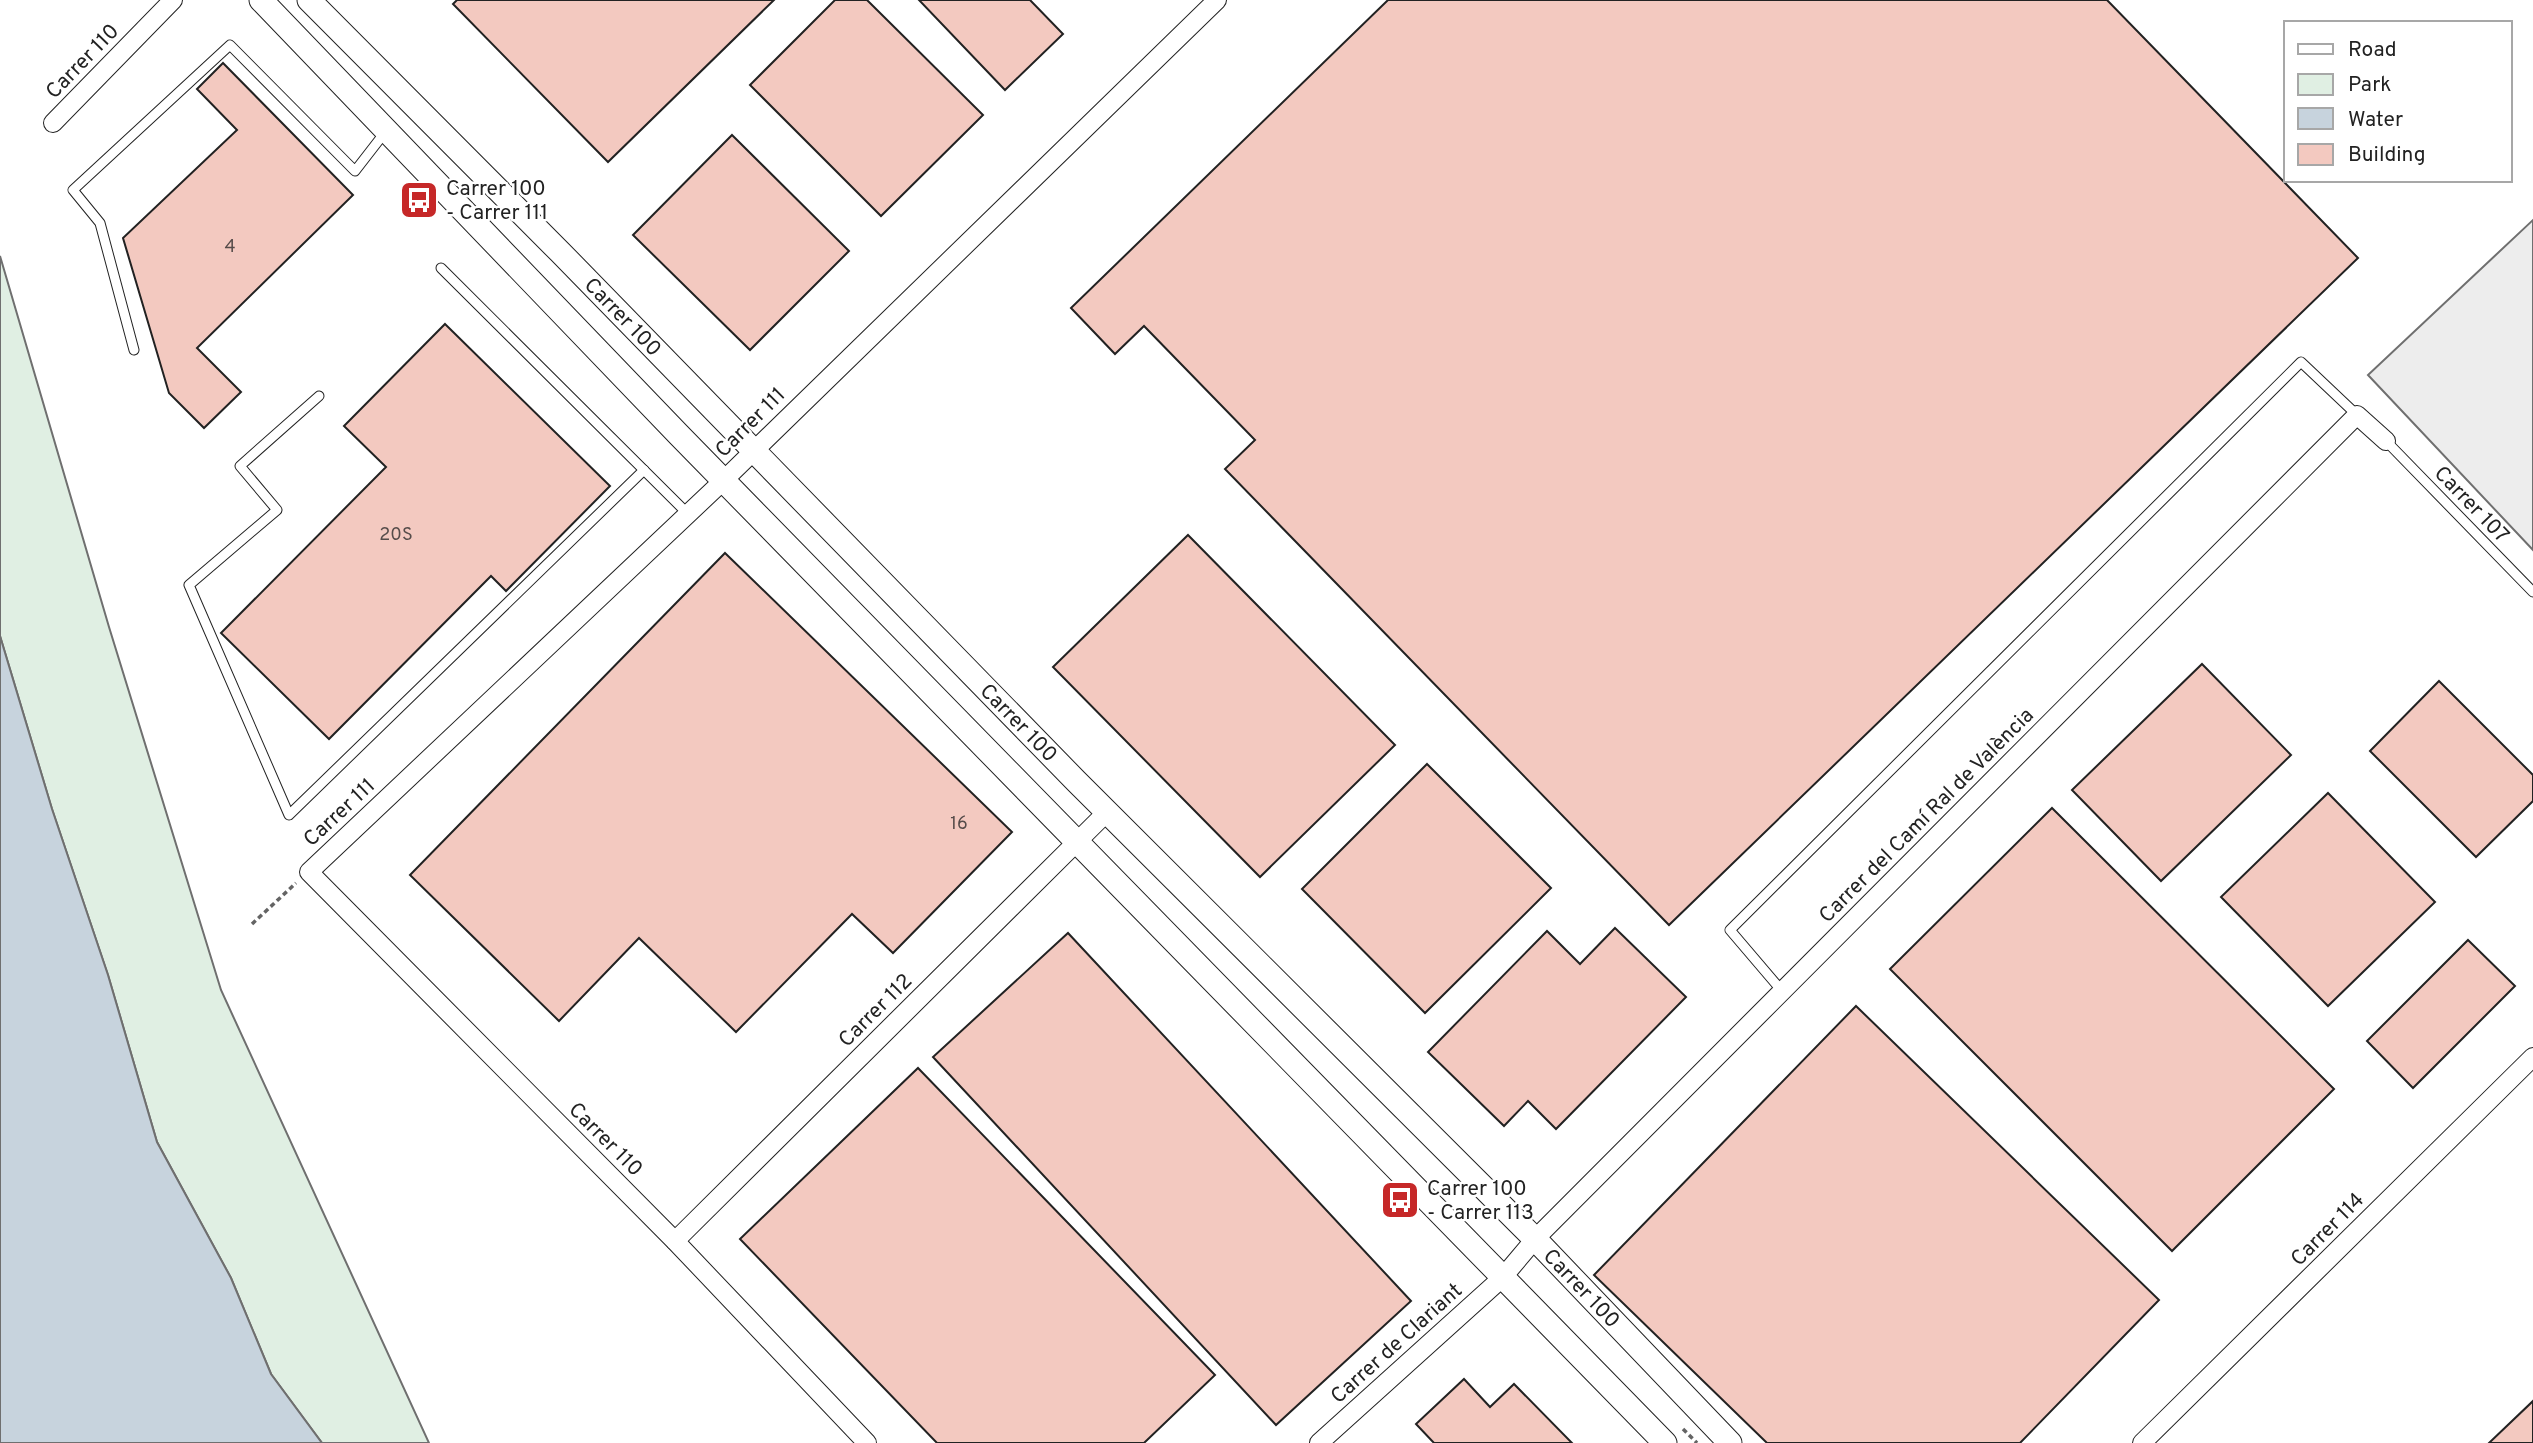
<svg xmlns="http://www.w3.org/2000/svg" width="2533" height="1443" font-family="Overpass,sans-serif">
<rect width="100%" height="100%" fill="#fff"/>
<polygon fill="#e0efe3" stroke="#6f6f6f" stroke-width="2" points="0,256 109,627 221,990 429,1443 322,1443 271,1374 231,1278 157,1142 108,975 52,809 0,636"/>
<polygon fill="#ededed" stroke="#6f6f6f" stroke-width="2" points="2533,220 2533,550 2368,375"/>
<polygon fill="#c7d3dd" stroke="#6f6f6f" stroke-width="2" points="0,636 52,809 108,975 157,1142 231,1278 271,1374 322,1443 0,1443"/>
<g fill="#f3c9c0" stroke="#222" stroke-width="2">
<polygon points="457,0 774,0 608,162 453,4"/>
<polygon points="835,0 867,0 983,115 881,216 750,85"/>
<polygon points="919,0 1030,0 1063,34 1005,90"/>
<polygon points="1388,0 2107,0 2358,258 1669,925 1225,469 1255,440 1144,326 1115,354 1071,308"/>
<polygon points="223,63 353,195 197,348 241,392 204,428 169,393 123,238 237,130 197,89"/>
<polygon points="732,135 849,251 750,350 633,235"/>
<polygon points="445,324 610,486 506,591 491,576 329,739 221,633 386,467 344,426"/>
<polygon points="1188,535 1395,745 1260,877 1053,667"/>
<polygon points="725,553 1012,832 893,953 852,914 736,1032 639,938 559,1021 410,875"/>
<polygon points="2202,664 2291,755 2161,881 2072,790"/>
<polygon points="2439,681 2533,775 2533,801 2476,857 2370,751"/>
<polygon points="1427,764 1551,888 1425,1013 1302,889"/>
<polygon points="2328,793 2435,902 2328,1006 2221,897"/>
<polygon points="2052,808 2334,1089 2172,1251 1890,969"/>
<polygon points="1615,928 1686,997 1556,1129 1528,1101 1504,1126 1428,1052 1547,931 1580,964"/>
<polygon points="1068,933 1411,1301 1276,1425 933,1057"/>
<polygon points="2468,940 2515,986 2413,1088 2367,1041"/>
<polygon points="1856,1006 2159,1300 2020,1443 1767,1443 1594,1275"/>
<polygon points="918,1068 1215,1375 1144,1443 937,1443 740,1239"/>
<polygon points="1464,1379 1490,1407 1514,1384 1572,1443 1434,1443 1416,1424"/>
<polygon points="2533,1401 2533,1443 2489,1443"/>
</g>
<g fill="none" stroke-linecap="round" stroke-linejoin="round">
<defs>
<g id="service">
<polyline points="441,268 688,514"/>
<polyline points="134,350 100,223 73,190 230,45 355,171 386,131"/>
<polyline points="319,396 240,466 277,510 189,585 289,815 644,470"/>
<polyline points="2386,441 2533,592"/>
<polyline points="1782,991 1730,930 2301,362 2357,415"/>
</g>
<g id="minor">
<polyline points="53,123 173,0"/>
<polyline points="675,1241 1107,812"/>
<polyline points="867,1443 675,1241 309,872 724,480 1217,0"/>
<polyline points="1319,1443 1503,1277 1535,1239 2357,415 2386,441"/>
<polyline points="2142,1443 2533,1057"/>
</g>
<g id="tertiary">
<polyline points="261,0 679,435 1665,1443"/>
<path id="s1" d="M309,0L560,252L1076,781L1535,1239L1730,1443"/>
</g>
</defs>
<use href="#service" stroke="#222" stroke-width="11"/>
<use href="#minor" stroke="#222" stroke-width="20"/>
<use href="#tertiary" stroke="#222" stroke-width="25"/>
<g stroke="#646464" stroke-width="3.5" stroke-dasharray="5 3.5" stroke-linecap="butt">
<polyline points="252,924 296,883"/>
<polyline points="1683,1429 1697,1443"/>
</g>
<use href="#service" stroke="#fff" stroke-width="9"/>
<use href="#minor" stroke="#fff" stroke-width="18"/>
<use href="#tertiary" stroke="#fff" stroke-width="23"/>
</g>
<defs>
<symbol id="bus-square" viewBox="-11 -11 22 22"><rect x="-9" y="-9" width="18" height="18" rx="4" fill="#c62828" stroke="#fff"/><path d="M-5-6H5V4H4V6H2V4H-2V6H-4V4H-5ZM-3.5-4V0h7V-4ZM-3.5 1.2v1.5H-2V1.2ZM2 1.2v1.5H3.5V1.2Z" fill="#fff"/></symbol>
</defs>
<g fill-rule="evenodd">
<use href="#bus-square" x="397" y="178" width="44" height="44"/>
<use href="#bus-square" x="1378" y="1178" width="44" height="44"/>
</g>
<g text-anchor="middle" stroke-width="5" stroke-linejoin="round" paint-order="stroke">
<g font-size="18" fill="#564c4a">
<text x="230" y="252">4</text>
<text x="396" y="540">20S</text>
<text x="959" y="829">16</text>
</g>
<g font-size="21" fill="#222" stroke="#fff">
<text transform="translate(82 61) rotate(-46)" y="7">Carrer 110</text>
<text dy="7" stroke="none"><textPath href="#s1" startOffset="446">Carrer 100</textPath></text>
<text transform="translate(750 422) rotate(-45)" y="7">Carrer 111</text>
<text transform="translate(2472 504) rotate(46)" y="7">Carrer 107</text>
<text dy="7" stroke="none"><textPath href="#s1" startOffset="1013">Carrer 100</textPath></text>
<text transform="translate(339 812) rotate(-43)" y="7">Carrer 111</text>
<text transform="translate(1926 815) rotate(-45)" y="7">Carrer del Camí Ral de València</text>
<text transform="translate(875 1010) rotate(-45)" y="7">Carrer 112</text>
<text transform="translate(606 1139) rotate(45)" y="7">Carrer 110</text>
<text transform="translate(2327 1229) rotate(-45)" y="7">Carrer 114</text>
<text dy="7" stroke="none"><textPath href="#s1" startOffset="1811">Carrer 100</textPath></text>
<text transform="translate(1396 1343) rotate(-42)" y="7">Carrer de Clariant</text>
</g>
<g font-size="21" fill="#222" stroke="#fff" text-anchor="start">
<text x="446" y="195">Carrer 100<tspan x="446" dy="24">- Carrer 111</tspan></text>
<text x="1427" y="1195">Carrer 100<tspan x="1427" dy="24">- Carrer 113</tspan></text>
</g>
</g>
<rect x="2284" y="21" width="228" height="161" fill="#ffffff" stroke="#a7a7a7" stroke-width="2"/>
<rect x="2298" y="44" width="35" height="10" fill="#ffffff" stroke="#a7a7a7" stroke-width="2"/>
<text x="2348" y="56" font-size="21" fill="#222222">Road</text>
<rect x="2298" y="74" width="35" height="21" fill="#e0efe3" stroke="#a7a7a7" stroke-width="2"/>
<text x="2348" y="91" font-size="21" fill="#222222">Park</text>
<rect x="2298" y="108" width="35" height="21" fill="#c7d3dd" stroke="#a7a7a7" stroke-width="2"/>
<text x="2348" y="126" font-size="21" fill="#222222">Water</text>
<rect x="2298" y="144" width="35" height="21" fill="#f3c9c0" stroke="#a7a7a7" stroke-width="2"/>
<text x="2348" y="161" font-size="21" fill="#222222">Building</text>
</svg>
